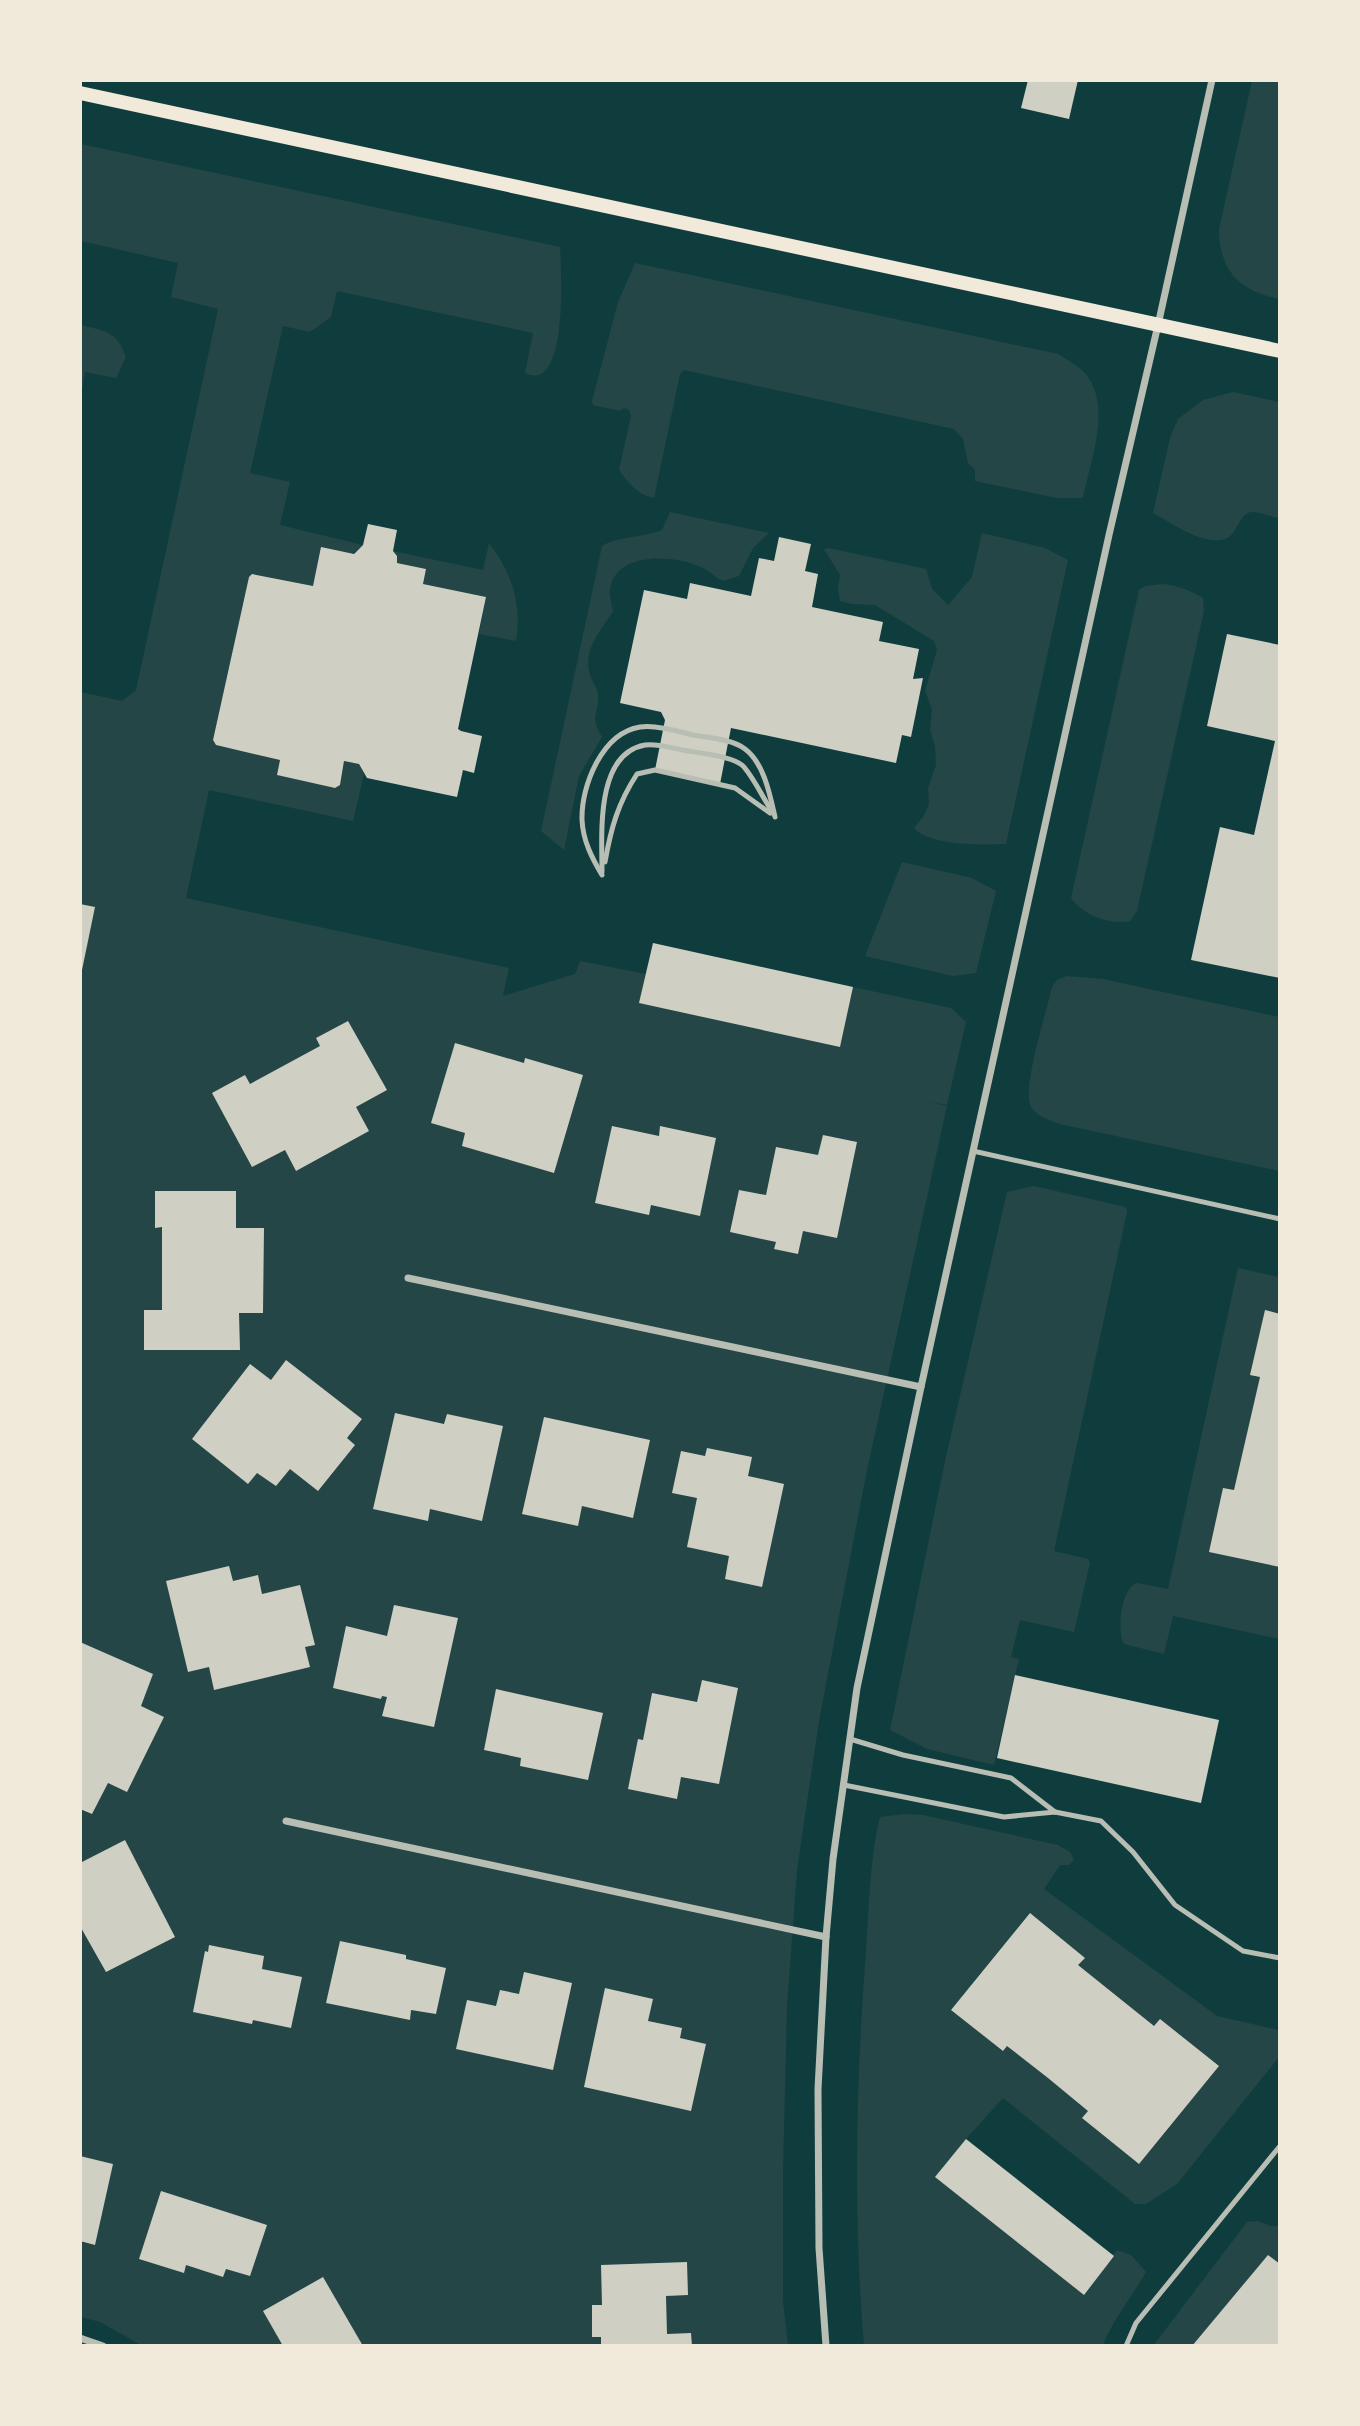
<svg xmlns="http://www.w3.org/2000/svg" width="1360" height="2426" font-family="Rubik,sans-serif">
<rect width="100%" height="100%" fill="#0f3d3e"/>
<g fill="#244646">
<path d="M1252,81H1279V299C1240,291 1219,271 1219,229Z"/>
<path d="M81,144L560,247C561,269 569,395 525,373L533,333L337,291L331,317L310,332L283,326L250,473L290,482L280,525L363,545L313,586L252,574L249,577L213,740L216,745L280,760L277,775L335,788L340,785L344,761L359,764L364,774L353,821L209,790L186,898L509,968L503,996L575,974L580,961L646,974L840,1047L853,987L951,1008L966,1022L947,1105L929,1102L947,1106L866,1475L819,1721L797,1870L787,2007L783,2170V2301L788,2345L143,2346L100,2322L81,2317V692L122,701L136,690L218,309L171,297L178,263L81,241Z"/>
<path d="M635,263L1058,354C1069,361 1081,367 1088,377C1111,410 1090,462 1083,498H1057L975,481V470L968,463L963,439L954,429L684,370L680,374L654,498C638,495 628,483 619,470L631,416L629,410L624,408L620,411L593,405L592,401L618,302Z"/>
<path d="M81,325C105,331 117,331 126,357L116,378L85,372L81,396Z"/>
<path d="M1233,392L1279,402V518C1271,517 1260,512 1252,512C1237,514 1239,534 1225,539C1203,546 1172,523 1153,513L1170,438L1178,419L1203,400Z"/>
<path d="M670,512L769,533L753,548L739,576L723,581C716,578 712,573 705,569C680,555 616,549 610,589C609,596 612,605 613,611C601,631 582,650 590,675C592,682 598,688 598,695C599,717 589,714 602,737L579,776L564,850L541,831L602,546C618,536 642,538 662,530Z"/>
<path d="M982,533L1045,548L1068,560L1006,844C982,845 930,846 914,828L923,817L929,804L928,788L936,765L935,746L930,730L932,709L925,691L937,650L934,641L875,605L852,604L840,601L838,589L840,575L824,549L829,548L926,569L932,589L948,605L972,577Z"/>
<path d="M489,543C512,572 522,605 516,641L479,634L486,597L423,584L426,569L397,563V556L393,551L483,570Z"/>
<path d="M1163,584C1179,586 1190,590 1203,598L1204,611L1137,911L1130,921C1108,925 1085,916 1071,898L1139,590L1145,586Z"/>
<polygon points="902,862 972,878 996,891 976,973 953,976 865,956"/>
<path d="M1067,976L1103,979L1279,1017V1171L1060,1124C1050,1120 1034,1116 1030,1104C1023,1085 1047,1010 1052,987L1057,980Z"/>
<polygon points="1034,1186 1126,1207 1127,1212 1054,1551 1088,1559 1090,1563 1074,1632 1020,1620 1011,1657 1019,1659 994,1765 927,1749 890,1730 945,1461 1007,1192"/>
<path d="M1238,1268L1279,1277V1639L1173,1616L1164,1654L1124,1644C1116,1631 1122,1586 1137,1583L1168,1589Z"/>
<path d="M905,1814L923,1815L1058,1845L1070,1852L1074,1860L1069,1865H1060L1044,1889L1217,2016L1279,2030V2057L1177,2184L1146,2204H1135L1003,2098L966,2139L1084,2294L1117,2250L1131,2255L1146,2272C1132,2297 1113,2319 1103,2345L864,2346C853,2214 856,2082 866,1950C869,1910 870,1855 880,1817Z"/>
<polygon points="1258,2221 1271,2226 1279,2226 1279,2345 1153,2346 1247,2222"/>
</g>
<g fill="#cfcfc3">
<polygon points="1028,80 1078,80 1069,119 1021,108"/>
<polygon points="368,524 397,530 393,551 397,556 397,563 426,569 423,584 486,597 458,729 461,731 482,736 474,773 463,770 457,797 367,778 359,764 344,761 340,785 335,788 277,775 280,760 216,745 213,740 249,577 252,574 313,586 321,547 354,554 363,545"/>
<polygon points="779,537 811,544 805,571 818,574 812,607 883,622 879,641 919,649 913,679 923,678 911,737 902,735 896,763 731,728 720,784 655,770 665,720 661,712 620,703 644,590 687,599 690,583 751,596 759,558 774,561"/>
<polygon points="1227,634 1280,645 1280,978 1191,960 1220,827 1254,835 1275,741 1207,726"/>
<polygon points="80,904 95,907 82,970 80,970"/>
<polygon points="653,943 853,987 840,1047 639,1003"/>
<polygon points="348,1021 387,1090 356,1107 369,1131 296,1171 285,1150 252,1167 212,1093 245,1075 250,1084 320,1046 316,1038"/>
<polygon points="455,1043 524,1063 525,1058 583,1075 554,1173 462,1146 465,1133 431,1123"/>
<polygon points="612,1126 659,1136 660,1126 716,1138 700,1216 651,1205 649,1215 595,1203"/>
<polygon points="823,1135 857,1142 837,1238 803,1231 798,1254 774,1249 776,1242 730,1232 739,1190 766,1195 776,1147 818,1155"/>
<polygon points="155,1191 236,1191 236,1228 264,1228 263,1313 239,1313 240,1350 144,1350 144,1310 162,1310 162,1227 155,1228"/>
<polygon points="1265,1310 1280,1314 1280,1567 1209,1552 1223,1488 1234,1490 1260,1377 1250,1375"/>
<polygon points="286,1360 362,1419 347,1438 355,1445 318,1491 290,1469 276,1486 257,1473 248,1484 192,1439 250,1364 271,1380"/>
<polygon points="395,1413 444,1424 447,1414 503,1426 482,1521 430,1509 428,1521 373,1509"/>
<polygon points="544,1417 650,1440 633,1518 582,1506 578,1526 522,1514"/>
<polygon points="707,1448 752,1457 748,1476 784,1484 762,1587 725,1579 729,1556 687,1547 697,1498 672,1493 681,1451 705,1456"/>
<polygon points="229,1566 233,1581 258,1575 262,1594 300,1585 315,1645 305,1647 310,1667 214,1690 209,1667 188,1672 166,1581"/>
<polygon points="394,1605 458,1618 434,1727 382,1716 387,1697 382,1696 381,1699 333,1688 346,1626 387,1636"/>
<polygon points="80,1642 153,1674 141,1706 164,1717 127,1792 108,1783 92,1814 80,1809"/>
<polygon points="1015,1675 1219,1720 1201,1803 997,1758"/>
<polygon points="702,1680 738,1688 719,1784 681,1777 677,1799 628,1789 638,1739 643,1740 652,1693 697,1702"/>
<polygon points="496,1689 603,1713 588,1780 520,1766 521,1758 484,1750"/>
<polygon points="125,1840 175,1937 106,1972 80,1926 80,1863"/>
<polygon points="1030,1913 1085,1958 1078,1965 1154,2026 1160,2019 1219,2066 1139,2164 1082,2118 1088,2111 1048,2078 1007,2046 1003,2051 951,2010"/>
<polygon points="340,1941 406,1955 406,1959 446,1968 436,2014 411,2010 410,2020 326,2003"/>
<polygon points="209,1945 264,1956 262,1969 302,1977 291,2028 253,2020 252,2024 193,2012 205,1951 208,1952"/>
<polygon points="524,1972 572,1983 553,2070 456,2049 467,2000 496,2006 500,1990 519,1994"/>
<polygon points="605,1988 653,1999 648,2021 682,2028 680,2038 706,2044 691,2111 584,2087"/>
<polygon points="966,2139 1114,2256 1084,2295 935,2177"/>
<polygon points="80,2156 113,2164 95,2245 80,2241"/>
<polygon points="161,2191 267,2225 250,2276 226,2269 223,2277 186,2265 184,2273 139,2259"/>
<polygon points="1268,2255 1280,2264 1280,2346 1192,2346"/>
<polygon points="687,2262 688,2295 666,2296 667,2334 691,2333 692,2346 601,2346 601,2337 592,2337 592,2305 602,2305 601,2265"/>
<polygon points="323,2277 363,2346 283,2346 263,2311"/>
</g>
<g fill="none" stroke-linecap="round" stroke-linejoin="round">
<g stroke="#b8beb3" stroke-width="5">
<path d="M605,862C611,828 618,803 637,774L655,770L735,788L770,813"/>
<path d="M602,872C602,835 595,754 645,745C657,743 671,748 683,750C697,753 735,756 744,767C755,780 763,798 773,813"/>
<path d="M602,875C592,858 583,841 582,820C581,786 602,733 640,727C657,725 677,731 693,735C709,738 732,739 745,749C764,763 770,795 775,817"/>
<polyline points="973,1151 1280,1219"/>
<polyline points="850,1739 903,1755 1011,1778 1055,1812"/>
<polyline points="844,1785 1004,1817 1055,1812 1101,1821 1133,1852 1175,1905 1243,1951 1280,1958"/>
<polyline points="1126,2346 1136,2323 1280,2146"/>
</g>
<g stroke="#b8beb3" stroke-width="7">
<polyline points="408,1278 921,1387"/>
<polyline points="286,1821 826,1937"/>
<polyline points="80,2338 103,2346"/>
<polyline points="826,2346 819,2248 818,2089 826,1937 833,1859 857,1688 921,1387 1109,535 1158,325 1212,80"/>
</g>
<polyline stroke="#f1e9da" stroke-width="14" points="80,93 1280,351"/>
</g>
<rect width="1360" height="2426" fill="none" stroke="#f1e9da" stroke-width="164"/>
</svg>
